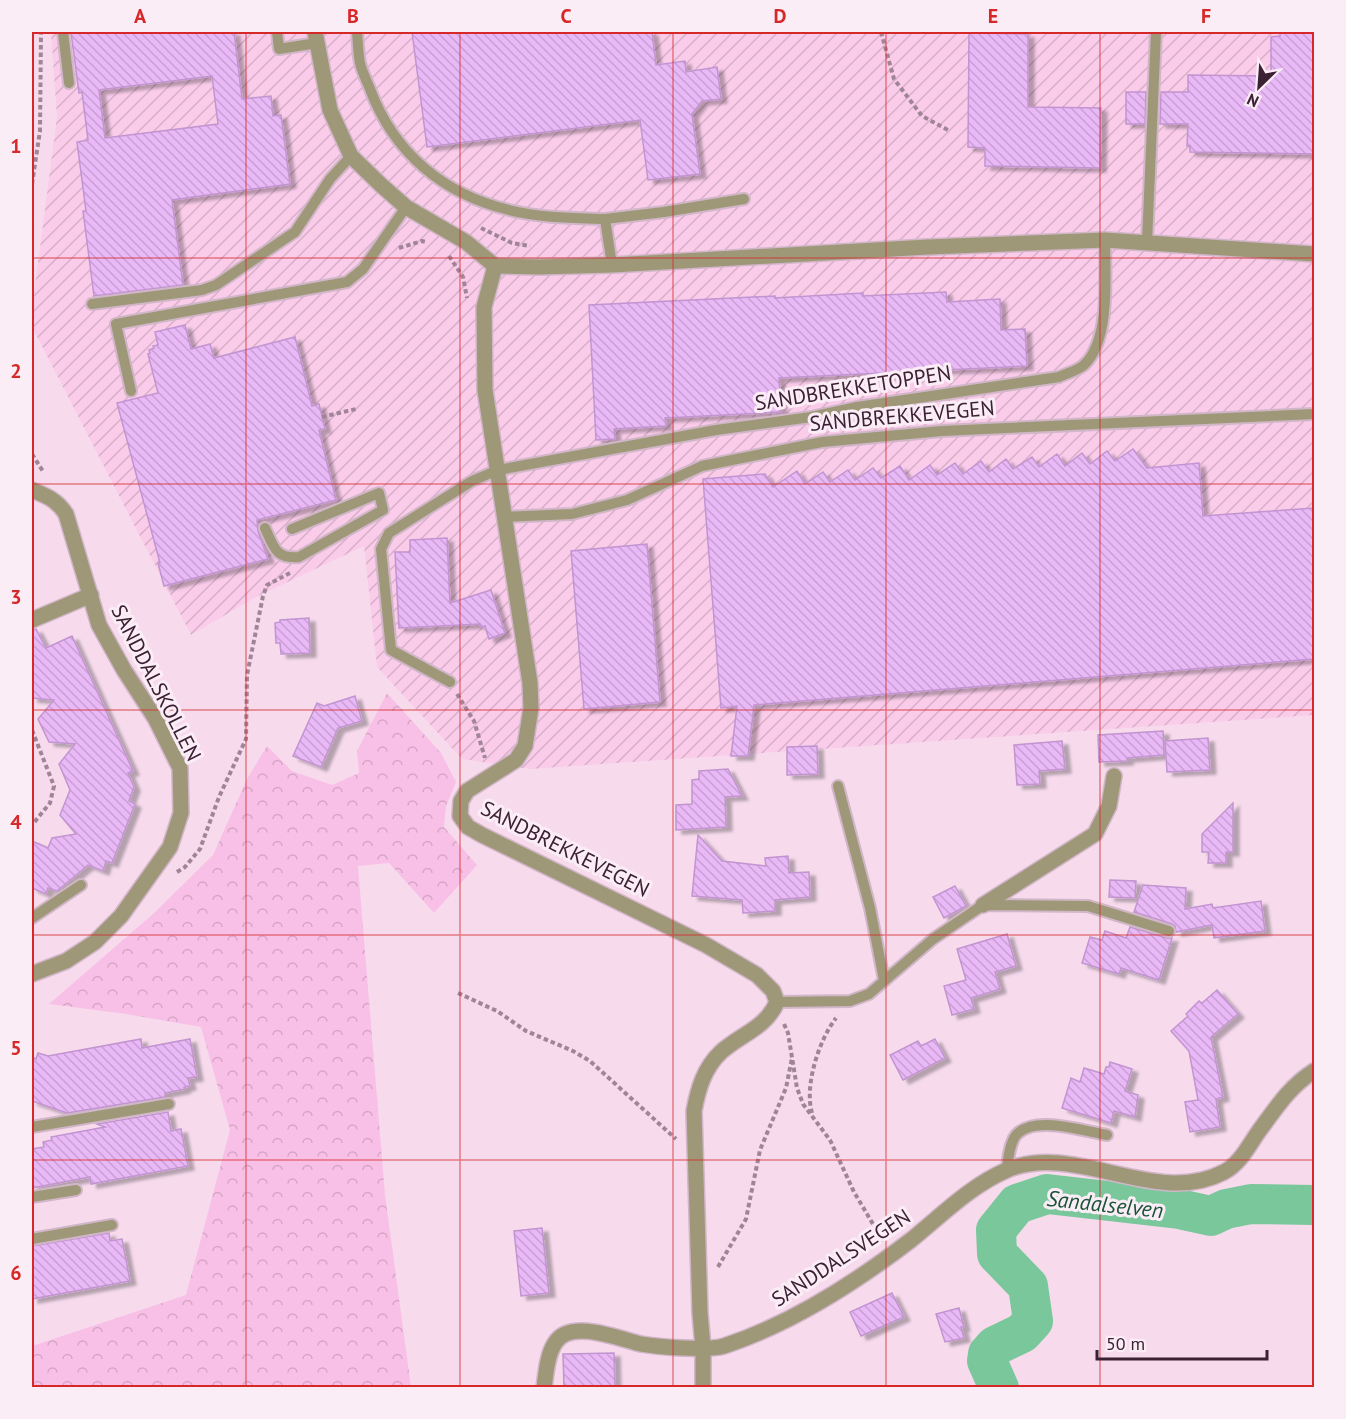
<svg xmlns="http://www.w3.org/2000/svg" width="1346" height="1419" font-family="'PT Sans',sans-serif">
<defs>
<pattern id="industrial-furrows" width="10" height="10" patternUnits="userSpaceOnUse" patternTransform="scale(1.5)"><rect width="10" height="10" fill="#faccea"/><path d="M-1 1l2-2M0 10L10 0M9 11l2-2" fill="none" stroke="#d7afc9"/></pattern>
<pattern id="forest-crowns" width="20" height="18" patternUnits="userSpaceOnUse" patternTransform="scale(1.5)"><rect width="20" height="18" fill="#f8c0e6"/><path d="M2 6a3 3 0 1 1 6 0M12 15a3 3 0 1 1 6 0" fill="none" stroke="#d6a5c6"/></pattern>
<pattern id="building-back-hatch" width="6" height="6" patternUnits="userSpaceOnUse" patternTransform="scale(1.5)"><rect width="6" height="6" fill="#e9b9f7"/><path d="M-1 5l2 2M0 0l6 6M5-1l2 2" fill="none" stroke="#c99fd4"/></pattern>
<filter id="shadow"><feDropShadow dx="6" dy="4" stdDeviation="1.5" flood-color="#0004"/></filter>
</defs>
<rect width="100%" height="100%" fill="#f7dbed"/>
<polygon fill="url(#industrial-furrows)" points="51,32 1314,32 1314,715 530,769 462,759 377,667 364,546 256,597 191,635 32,327 32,309 57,117"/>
<polygon fill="url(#forest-crowns)" points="387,693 441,753 456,782 446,806 444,827 477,865 434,913 389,863 358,866 385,1195 411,1387 32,1387 32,1346 186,1295 230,1130 201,1027 126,1014 49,1004 153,914 213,855 247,779 267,746 292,771 332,785 359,773 357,751"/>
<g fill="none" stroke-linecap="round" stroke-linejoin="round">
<polyline stroke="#7ac79c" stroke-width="40" points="999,1388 987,1361 988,1354 995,1346 1022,1333 1033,1321 1028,1286 997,1254 996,1230 1017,1204 1047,1194 1179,1209 1211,1216 1226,1209 1251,1204 1314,1205"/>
</g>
<g fill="url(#building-back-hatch)" stroke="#c294d0" stroke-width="1.5" fill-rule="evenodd" filter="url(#shadow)">
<path d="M71,32H234L242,99L271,96L273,116L281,115L290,184L172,200L183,285L94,296L83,211H86L77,142L88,140L82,92L79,93ZM212,76L218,124L105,138L99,90Z"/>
<polygon points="412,32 652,32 656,65 685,61 686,72 717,67 721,99 702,101 692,114 700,174 648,180 640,120 427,147"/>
<polygon points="1280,32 1314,32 1314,154 1190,152 1190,146 1187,146 1188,124 1160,124 1161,92 1188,92 1188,75 1271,76 1271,37 1280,36"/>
<polygon points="969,33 1028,34 1028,107 1101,108 1100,168 985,166 985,148 968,147"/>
<polygon points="1126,92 1146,92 1145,124 1126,124"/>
<polygon points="946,292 947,302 1000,299 1001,330 1025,329 1027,366 779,378 781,412 665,418 666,426 614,429 615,439 596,440 589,305 775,296 775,298 863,293 863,296"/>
<polygon points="185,325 191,349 210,344 214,358 295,337 312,406 319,404 325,429 319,430 336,500 257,520 258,531 268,559 164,586 158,563 160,563 117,403 158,393 148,354 150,353 149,350 154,348 153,346 158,345 155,332"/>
<polygon points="1133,449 1147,468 1199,463 1203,516 1314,508 1314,659 754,705 748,756 731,756 737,706 721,708 703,479 765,474 773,487 797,471 805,484 823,472 830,482 848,470 855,480 873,468 881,478 900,466 909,480 930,465 937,475 955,463 963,474 981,461 989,472 1006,459 1013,469 1032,457 1039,467 1057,454 1065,466 1082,453 1090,464 1107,451 1115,461"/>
<polygon points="447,538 450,603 491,590 505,633 489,639 485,626 481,627 480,624 399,628 395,552 410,552 410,540"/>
<polygon points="647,544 660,702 584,709 571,551"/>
<polygon points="309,618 310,653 281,654 280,643 276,643 275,623 280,622 280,620"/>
<polygon points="36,629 46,648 72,636 133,771 128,773 134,787 129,801 135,804 112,863 106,861 103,871 88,865 57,891 48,888 46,894 32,888 32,841 48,848 52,838 76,834 60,815 70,790 59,764 75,744 49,742 38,719 54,700 32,698 32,630"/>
<polygon points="355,696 362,721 338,728 321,767 293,756 317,703 324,706"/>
<polygon points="1163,731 1164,755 1127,758 1127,761 1099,762 1098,735"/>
<polygon points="1208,738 1210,770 1167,772 1165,741"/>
<polygon points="1062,741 1065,769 1039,771 1040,784 1017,785 1014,745"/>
<polygon points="817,746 818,774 787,775 787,747"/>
<polygon points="728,769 742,796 725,797 726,827 676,830 676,805 692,804 692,780 699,779 699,771"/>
<polygon points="1233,803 1233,852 1226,852 1226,863 1208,863 1209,852 1202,852 1202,834"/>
<polygon points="698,835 722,861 766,866 765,858 788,856 789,873 809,872 810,897 775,900 775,911 743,913 742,900 692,896"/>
<polygon points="1110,880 1136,881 1135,898 1109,897"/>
<polygon points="1143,885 1186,888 1185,909 1212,904 1213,908 1261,901 1265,931 1214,938 1212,925 1176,932 1175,926 1172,924 1134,912"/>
<polygon points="955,886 966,906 944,918 933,897"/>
<polygon points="1130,927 1167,938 1172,938 1159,980 1121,968 1119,974 1082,963 1090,937 1102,940 1105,931 1126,938"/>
<polygon points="1007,934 1016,966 995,972 1000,989 971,998 974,1009 952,1015 944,986 966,980 957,949"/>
<polygon points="1217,990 1238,1014 1211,1037 1223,1097 1216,1099 1220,1127 1190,1132 1185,1102 1198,1100 1189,1051 1171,1031 1188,1016 1186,1014 1199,1001 1202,1003"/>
<polygon points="141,1039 142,1048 190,1039 197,1077 188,1078 190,1086 184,1087 185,1089 165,1093 165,1097 67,1113 32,1101 32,1057 36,1059 38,1053 48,1056"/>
<polygon points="935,1039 945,1058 903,1080 890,1055 918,1041 921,1046"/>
<polygon points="1110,1062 1132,1069 1125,1091 1138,1095 1135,1117 1114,1111 1111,1123 1062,1108 1071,1078 1080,1082 1084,1068 1104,1074 1106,1067 1109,1067"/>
<polygon points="168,1112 171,1131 181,1129 188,1166 91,1184 90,1177 32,1188 32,1149 44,1147 43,1142 52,1140 51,1137 105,1127 97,1124"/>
<polygon points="542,1228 549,1293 521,1296 514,1231"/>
<polygon points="109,1233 110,1241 122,1239 130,1281 32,1299 32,1246"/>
<polygon points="892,1293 904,1317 861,1336 850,1312"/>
<polygon points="959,1308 964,1327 961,1327 964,1338 945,1342 936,1314"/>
<polygon points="614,1353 615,1388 564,1388 563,1354"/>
</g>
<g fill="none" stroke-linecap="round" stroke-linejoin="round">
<defs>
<g id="service">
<polyline points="63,32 69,83"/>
<polyline points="277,32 279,49 317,43"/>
<path d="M357,32C358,42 358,53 360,63C362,72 367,81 370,89C394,153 443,194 509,210C541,218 573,218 605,219"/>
<polyline points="1147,242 1156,32"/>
<polyline points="612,265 605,219 664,212 744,199"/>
<polyline points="92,304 202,290 216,285 295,232 330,179 351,156"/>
<polyline points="131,391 116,324 347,282 363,269 406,207"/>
<polyline points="504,517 572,514 627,500 702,466 822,442 942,431 1314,414"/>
<path d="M265,528C274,547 275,559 299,557L383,510L379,493L292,529"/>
<path d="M450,682L391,650L381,549L389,533L472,481L498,470L716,430L811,417L857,407L1059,377C1067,373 1077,371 1084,365C1111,340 1105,274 1105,240"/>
<polyline points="838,786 870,908 884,980"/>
<polyline points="32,918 81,885"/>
<polyline points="777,1002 850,1001 869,994 933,939 983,905 1088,906 1169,931"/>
<polyline points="32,1127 169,1104"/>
<path d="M1007,1170C1008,1159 1009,1148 1014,1138C1029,1113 1083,1131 1107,1135"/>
<polyline points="32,1197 76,1190"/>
<polyline points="32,1239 112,1225"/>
</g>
<g id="minor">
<path d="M32,490C47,496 57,500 66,514L99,625L124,670L155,718L180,768L181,813L170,847L121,916L95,942L66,961L32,974"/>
<polyline points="32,620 91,595"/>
<polyline points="983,905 1095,834 1109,806 1114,776"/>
<path d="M544,1388C546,1374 547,1355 555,1343C570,1318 620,1339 641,1344C658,1347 708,1351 724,1346C791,1324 855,1283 911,1240C942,1215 970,1186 1007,1170C1075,1141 1156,1208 1224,1172C1240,1164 1249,1145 1259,1131C1276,1108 1290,1086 1314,1071"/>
</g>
<g id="tertiary">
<path d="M315,32L330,110L351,156L381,185L406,207L466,242L495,266L484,307L485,390L530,683L531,708L525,746L516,760L467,791L461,801L460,816L468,827L482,835L706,945L757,975L773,991L777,1002C766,1028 741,1034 721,1052C704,1068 698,1089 694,1111L700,1313L703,1347V1388"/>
<polyline points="495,266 539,267 612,265 928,247 1105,240 1314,254"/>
</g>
</defs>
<use href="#service" stroke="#d1b6c8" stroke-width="14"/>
<use href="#minor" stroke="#d1b6c8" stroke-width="18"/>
<use href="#tertiary" stroke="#d1b6c8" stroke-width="18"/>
<g stroke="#a08597" stroke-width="4" stroke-dasharray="4.5 3" stroke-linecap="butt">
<polyline points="881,32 894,79 922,116 948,130"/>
<polyline points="32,184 40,131 41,32"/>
<polyline points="481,228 512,243 530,246"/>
<polyline points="399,248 422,241 426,242"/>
<polyline points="449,256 463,277 467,298"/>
<polyline points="322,417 356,409"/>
<polyline points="32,454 44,473"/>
<polyline points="457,694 474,721 485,758"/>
<polyline points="32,730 54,786 50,803 32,825"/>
<polyline points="177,872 185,867 200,849 219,797 246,739 247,675 263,596 267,585 290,573"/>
<polyline points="458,993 497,1011 526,1031 573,1051 590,1061 676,1139"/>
<polyline points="784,1024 788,1033 797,1088 803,1104 830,1140 854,1192 883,1241"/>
<path d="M812,1113C804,1086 819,1040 836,1018"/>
<polyline points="718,1267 746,1219 760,1150 786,1088 792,1058"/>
</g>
<use href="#service" stroke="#9e9879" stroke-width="10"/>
<use href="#minor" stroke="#9e9879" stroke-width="15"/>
<use href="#tertiary" stroke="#9e9879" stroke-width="15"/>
</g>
<path fill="none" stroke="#d62828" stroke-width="1.5" stroke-opacity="0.55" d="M246,32V1388M460,32V1388M673,32V1388M886,32V1388M1100,32V1388M32,258H1314M32,484H1314M32,710H1314M32,935H1314M32,1160H1314"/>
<g text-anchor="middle" stroke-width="6" stroke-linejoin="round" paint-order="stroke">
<g font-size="21" fill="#3b2133" stroke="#fbedf6">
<text transform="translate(853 388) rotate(-9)" y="7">SANDBREKKETOPPEN</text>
<text transform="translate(902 416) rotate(-5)" y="7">SANDBREKKEVEGEN</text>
<text transform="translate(156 683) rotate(63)" y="7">SANDDALSKOLLEN</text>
<text transform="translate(565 849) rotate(27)" y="7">SANDBREKKEVEGEN</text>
<text transform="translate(841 1258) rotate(-33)" y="7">SANDDALSVEGEN</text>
</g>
<g font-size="22" font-style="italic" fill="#195437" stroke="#fbedf6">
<text transform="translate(1105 1204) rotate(6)" y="8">Sandalselven</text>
</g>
</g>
<rect width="1346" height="1419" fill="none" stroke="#fbedf6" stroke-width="66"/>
<g transform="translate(1259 87) rotate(205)" stroke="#fbedf6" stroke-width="4.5" paint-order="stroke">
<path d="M0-4.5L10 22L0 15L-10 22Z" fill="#3b2133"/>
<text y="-9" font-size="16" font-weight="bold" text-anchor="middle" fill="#3b2133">N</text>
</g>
<path d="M1097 1350v9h170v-9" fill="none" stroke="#3b2133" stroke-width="3"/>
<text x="1106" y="1350" font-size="18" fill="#3b2133" stroke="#fbedf6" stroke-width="4.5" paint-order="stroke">50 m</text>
<rect x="33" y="33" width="1280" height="1353" fill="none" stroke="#d62828" stroke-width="2"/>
<g font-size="20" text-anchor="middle" font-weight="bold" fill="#d62828">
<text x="140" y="23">A</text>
<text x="353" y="23">B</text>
<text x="566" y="23">C</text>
<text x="780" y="23">D</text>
<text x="993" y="23">E</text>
<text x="1206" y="23">F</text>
<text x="16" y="153">1</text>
<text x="16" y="378">2</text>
<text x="16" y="604">3</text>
<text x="16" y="829">4</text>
<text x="16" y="1055">5</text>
<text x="16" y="1280">6</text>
</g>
</svg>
